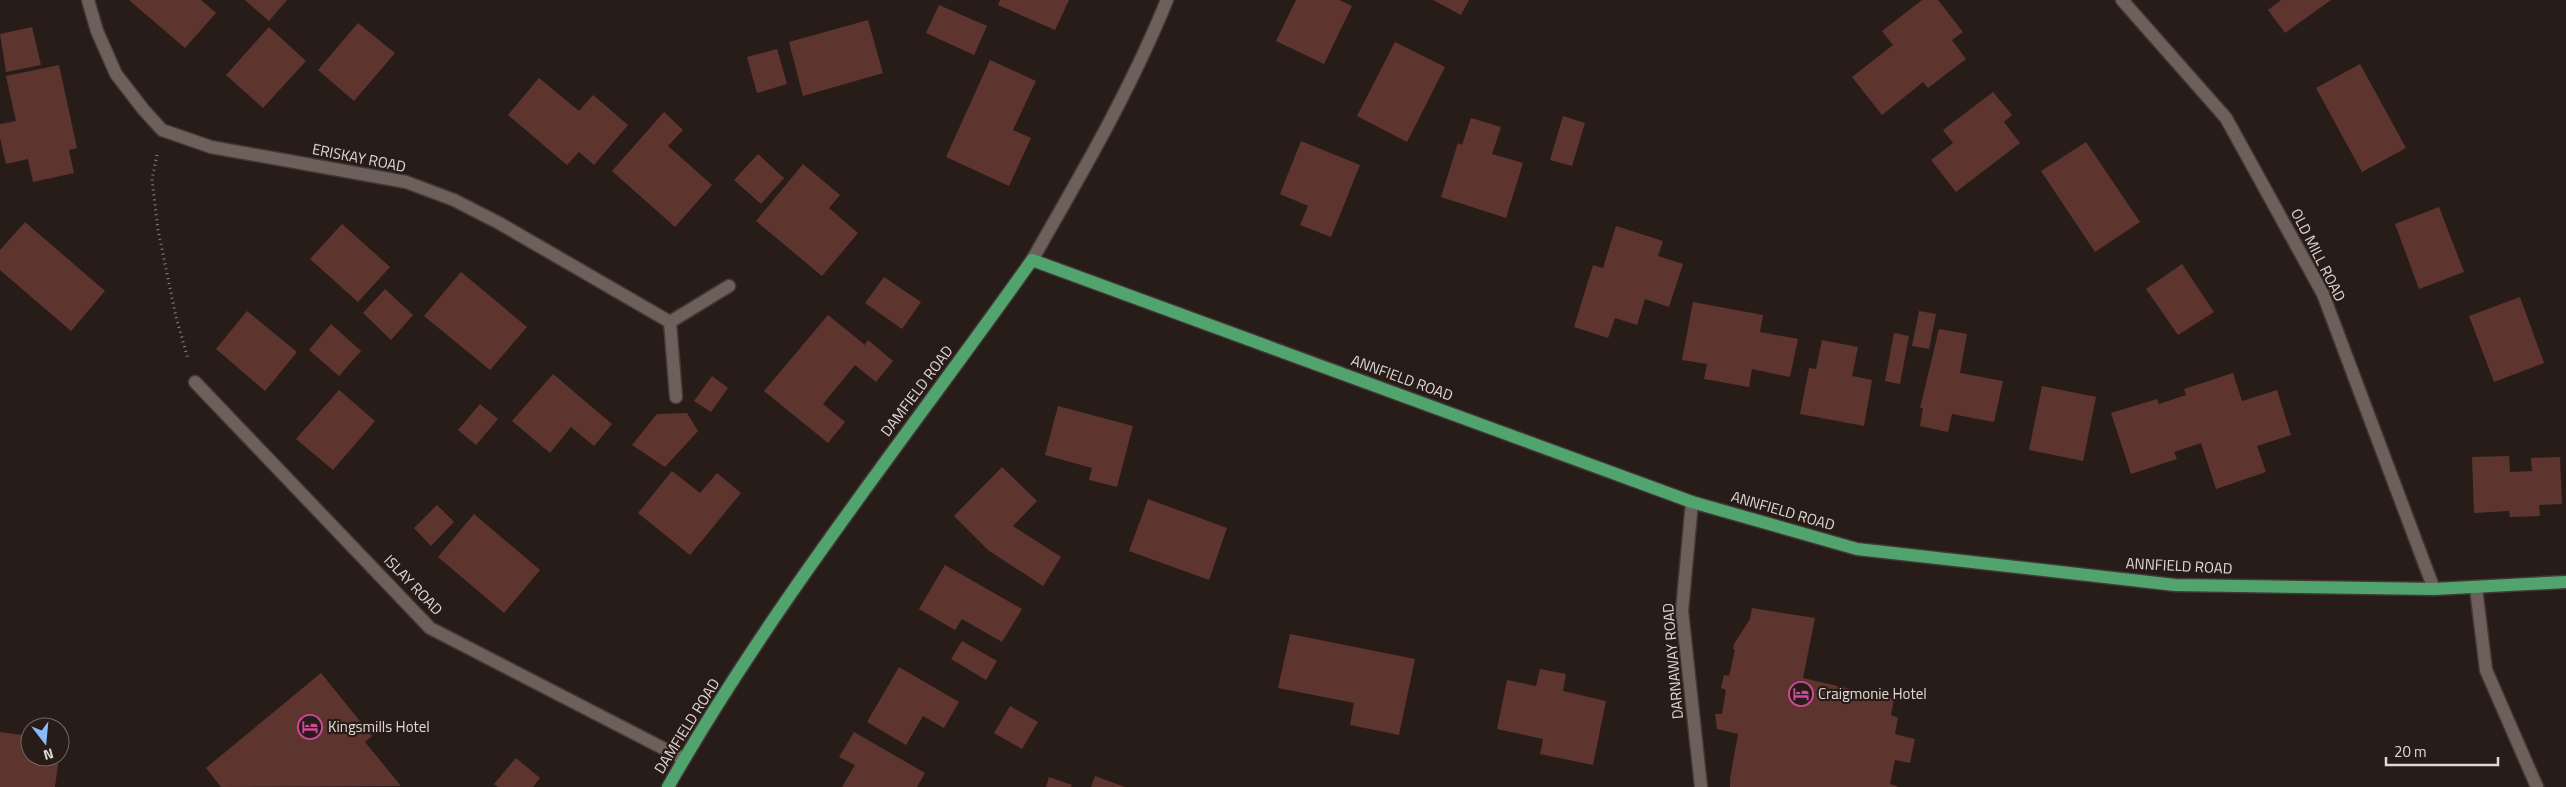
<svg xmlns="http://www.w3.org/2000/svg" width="2566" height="787" font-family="'Titillium Web',sans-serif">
<rect width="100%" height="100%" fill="#281c18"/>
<g fill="#5e352e">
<polygon points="129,0 201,0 216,13 185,48"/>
<polygon points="245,0 287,0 269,21"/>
<polygon points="1000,0 1069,0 1055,30 998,5"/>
<polygon points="1296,0 1339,0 1352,6 1324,64 1276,41"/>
<polygon points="1433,0 1469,0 1461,15"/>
<polygon points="1922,0 1938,0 1963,32 1952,40 1966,59 1928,88 1923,82 1882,115 1852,77 1893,45 1882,31"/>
<polygon points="2281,0 2331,0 2285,33 2268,10"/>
<polygon points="939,5 987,26 974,55 926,33"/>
<polygon points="868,20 883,73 803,96 789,42"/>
<polygon points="358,23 395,53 354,101 318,70"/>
<polygon points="32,27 41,65 6,72 0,34"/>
<polygon points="269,27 306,61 263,108 226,75"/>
<polygon points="1395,42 1445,67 1407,142 1357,116"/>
<polygon points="777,49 787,84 757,93 747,57"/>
<polygon points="990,60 1036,81 1013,130 1031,138 1009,186 946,157"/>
<polygon points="2360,64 2406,148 2362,172 2316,88"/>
<polygon points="59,65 77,148 69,150 74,173 33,182 28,159 6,164 0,138 0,124 16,121 6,76"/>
<polygon points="539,78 579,111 593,95 628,125 594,165 579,152 567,165 508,115"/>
<polygon points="1993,92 2012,115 2004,122 2020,143 1956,192 1931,160 1953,143 1943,130"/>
<polygon points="664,112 683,130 668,146 712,185 675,227 612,171"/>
<polygon points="1563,116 1585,123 1572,166 1550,160"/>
<polygon points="1471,118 1501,127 1492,154 1523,163 1506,218 1441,197 1458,143 1462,145"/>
<polygon points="1301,141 1360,165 1331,237 1300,225 1308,206 1280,194"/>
<polygon points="2086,142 2140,222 2095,252 2041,171"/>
<polygon points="758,154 784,178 761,204 734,180"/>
<polygon points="803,164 840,195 829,208 858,233 822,276 756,221"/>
<polygon points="2439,207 2464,272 2419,289 2395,224"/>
<polygon points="25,222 105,291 71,331 0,270 0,250"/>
<polygon points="342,224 390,267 358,302 310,259"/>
<polygon points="1616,226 1663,241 1658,256 1683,264 1669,307 1645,299 1637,325 1615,318 1608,338 1574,327 1593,265 1603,268"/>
<polygon points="2182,264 2214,312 2178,335 2146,289"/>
<polygon points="461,272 527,327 490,370 424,316"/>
<polygon points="884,277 921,302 902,329 865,303"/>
<polygon points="385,289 413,315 391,340 363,313"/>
<polygon points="2520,297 2544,363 2494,382 2469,316"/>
<polygon points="1693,302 1763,315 1760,332 1798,339 1790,377 1752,369 1749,387 1704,379 1707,364 1682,360"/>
<polygon points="247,311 297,352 265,391 216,349"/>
<polygon points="1919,311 1936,314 1929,349 1912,346"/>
<polygon points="828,315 865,345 868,340 893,361 876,382 855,365 823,404 845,422 828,443 764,391"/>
<polygon points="331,324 361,351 339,376 309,350"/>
<polygon points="1939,329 1967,334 1960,373 2003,381 1994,422 1952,414 1948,432 1920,426 1923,408 1920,408"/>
<polygon points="1894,333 1909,336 1900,384 1885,381"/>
<polygon points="1822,340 1858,347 1852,376 1872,380 1864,426 1800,414 1809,368 1816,369"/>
<polygon points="2233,373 2242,401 2277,390 2291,435 2257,446 2266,472 2216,489 2201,443 2174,452 2177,459 2131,474 2111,413 2157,399 2159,404 2186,395 2184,389"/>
<polygon points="553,374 612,424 594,446 571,427 550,453 512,421"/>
<polygon points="712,376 728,388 711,412 694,401"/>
<polygon points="2042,386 2096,397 2083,461 2029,450"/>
<polygon points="339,390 375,421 333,470 296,439"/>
<polygon points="480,404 498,419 476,445 458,430"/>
<polygon points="1058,406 1133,426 1117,487 1089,480 1092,468 1045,455"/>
<polygon points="687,413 698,431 665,467 632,445 657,414"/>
<polygon points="2509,456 2510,472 2532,471 2531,458 2560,457 2562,504 2539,505 2540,516 2510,517 2509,511 2474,513 2472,457"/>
<polygon points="1002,467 1037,501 1013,526 1061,557 1043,586 988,550 954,516"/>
<polygon points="672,471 700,493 717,473 741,493 690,555 638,513"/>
<polygon points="1148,499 1227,528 1209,580 1129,551"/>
<polygon points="437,505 454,522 431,546 414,528"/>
<polygon points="474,514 540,570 504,613 438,557"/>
<polygon points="945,565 1022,609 1002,642 962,619 955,630 919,609"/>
<polygon points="1752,608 1815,618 1803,678 1894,699 1891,715 1898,718 1895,734 1915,739 1910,763 1895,760 1890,784 1899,787 1730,787 1730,779 1738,734 1717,729 1715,714 1722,714 1726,690 1721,688 1724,675 1729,676 1735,650 1733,649 1734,644 1750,619"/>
<polygon points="1290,634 1415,659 1399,735 1350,725 1354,703 1278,688"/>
<polygon points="962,641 997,661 986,680 951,659"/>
<polygon points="899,667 959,702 944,728 923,716 906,745 867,722"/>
<polygon points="1540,669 1566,674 1563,691 1606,701 1593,765 1540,754 1543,739 1497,729 1507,680 1536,686"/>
<polygon points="321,673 372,736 365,742 401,786 221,787 206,768"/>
<polygon points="1010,706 1038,722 1022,749 994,733"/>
<polygon points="0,732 30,736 30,757 59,757 55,787 0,787"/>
<polygon points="854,732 925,773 917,787 842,787 855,765 839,757"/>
<polygon points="516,758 540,778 533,787 498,787 494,784"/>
<polygon points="1095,776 1125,787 1091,787"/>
<polygon points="1049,777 1072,785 1071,787 1046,787"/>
</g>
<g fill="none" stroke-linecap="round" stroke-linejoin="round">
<defs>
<g id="minor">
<polyline points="88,0 97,31 116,74 143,109 162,130 211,147 406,182 454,200 499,223 670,322"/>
<polyline points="2122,0 2226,118 2323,294 2434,589"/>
<path d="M1032,260C1081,175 1130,91 1167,0"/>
<polyline points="195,382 430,628 684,759"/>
<polyline points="676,397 670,322 729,286"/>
<polyline points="1692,502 1682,611 1701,787"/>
<polyline points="2476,588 2486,670 2537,787"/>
</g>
<path id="major" d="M668,787C774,601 909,434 1032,260L1692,502L1857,549L2175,585L2434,589L2566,582"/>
</defs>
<use href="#minor" stroke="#423936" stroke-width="15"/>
<use href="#major" stroke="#423936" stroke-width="15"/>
<polyline stroke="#8c827f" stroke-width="3" stroke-dasharray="1 4" stroke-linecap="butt" points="157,155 152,179 158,230 176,317 188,359"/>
<use href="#minor" stroke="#6d605a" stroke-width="12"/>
<use href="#major" stroke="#51a46e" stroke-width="12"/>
</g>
<defs>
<symbol id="hotel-ring" viewBox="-11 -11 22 22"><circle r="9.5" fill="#281c18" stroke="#d1479c" stroke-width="1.5"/><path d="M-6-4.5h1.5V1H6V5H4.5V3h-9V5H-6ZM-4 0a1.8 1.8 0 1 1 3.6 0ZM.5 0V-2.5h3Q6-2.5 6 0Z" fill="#d1479c"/></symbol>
</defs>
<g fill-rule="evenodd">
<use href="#hotel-ring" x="1787" y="680" width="28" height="28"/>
<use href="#hotel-ring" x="296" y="713" width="28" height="28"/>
</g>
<g text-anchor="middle" stroke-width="4.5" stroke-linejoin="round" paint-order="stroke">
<g font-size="15" fill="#e0d8d5" stroke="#281c18">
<text transform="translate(359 158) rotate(11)" y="5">ERISKAY ROAD</text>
<text transform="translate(2318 255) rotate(63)" y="5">OLD MILL ROAD</text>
<text transform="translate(1402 378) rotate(20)" y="5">ANNFIELD ROAD</text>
<text transform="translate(917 391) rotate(-53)" y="5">DAMFIELD ROAD</text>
<text transform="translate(1783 511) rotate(16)" y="5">ANNFIELD ROAD</text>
<text transform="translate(2179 566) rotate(3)" y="5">ANNFIELD ROAD</text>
<text transform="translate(413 585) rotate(46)" y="5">ISLAY ROAD</text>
<text transform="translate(1673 661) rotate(-95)" y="5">DARNAWAY ROAD</text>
<text transform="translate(687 726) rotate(-58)" y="5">DAMFIELD ROAD</text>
</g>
<g font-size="15" fill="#e0d8d5" stroke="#281c18" text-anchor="start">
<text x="1818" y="699">Craigmonie Hotel</text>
<text x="328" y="732">Kingsmills Hotel</text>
</g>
</g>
<g transform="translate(45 742) rotate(164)"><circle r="24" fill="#281c18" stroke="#726764"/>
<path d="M0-4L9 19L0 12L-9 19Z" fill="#8abafc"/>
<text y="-8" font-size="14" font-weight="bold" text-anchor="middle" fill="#e0d8d5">N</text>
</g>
<path d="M2386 757v8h112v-8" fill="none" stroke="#e0d8d5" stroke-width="2.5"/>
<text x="2394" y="757" font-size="15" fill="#e0d8d5" stroke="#281c18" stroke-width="4" paint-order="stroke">20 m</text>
</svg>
